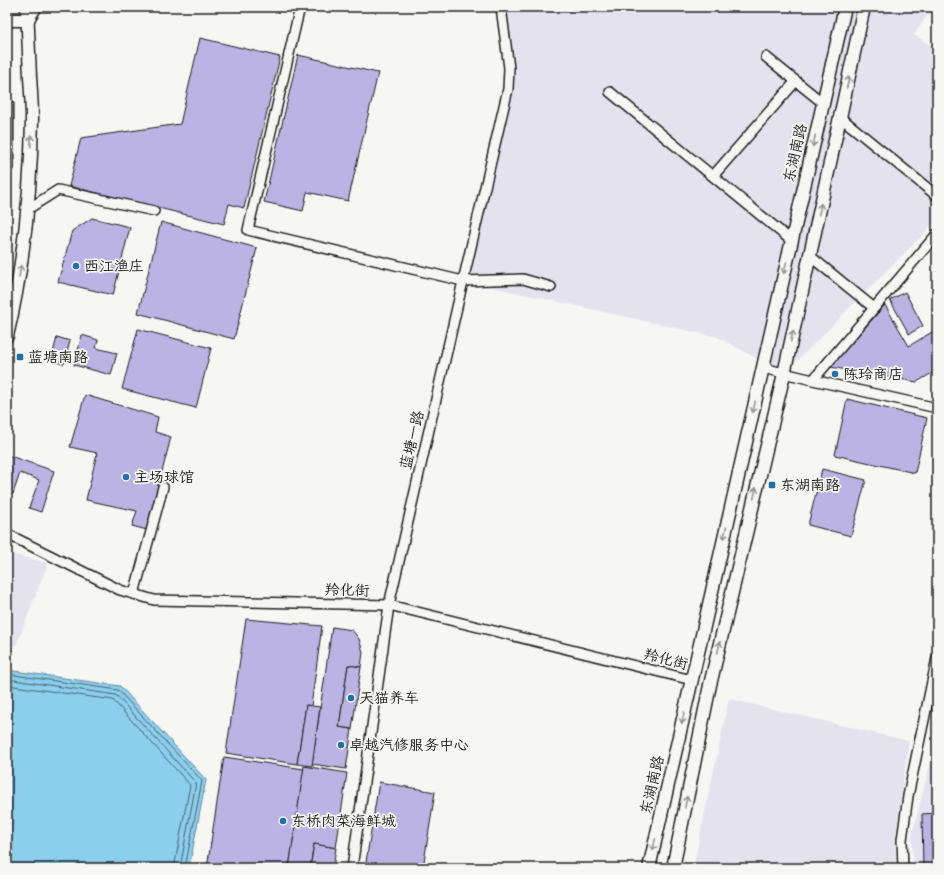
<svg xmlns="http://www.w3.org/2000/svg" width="944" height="875" font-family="Itim,'LXGW WenKai TC',sans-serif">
<rect width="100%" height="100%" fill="#f6f6f2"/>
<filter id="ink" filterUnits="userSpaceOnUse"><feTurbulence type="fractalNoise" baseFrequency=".025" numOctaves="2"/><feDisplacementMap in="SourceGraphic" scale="8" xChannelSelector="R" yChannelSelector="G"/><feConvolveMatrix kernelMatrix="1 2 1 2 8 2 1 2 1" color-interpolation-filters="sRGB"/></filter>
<g filter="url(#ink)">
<g fill="#e4e2ee">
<polygon points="501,7 933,7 914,35 937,49 937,220 784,374 718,337 463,281 508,89"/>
<polygon points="7,553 48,563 16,646 7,644"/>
<polygon points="729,699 909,741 895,840 896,868 693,868"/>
<polygon points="934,749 937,749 937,868 913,868 912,835"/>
</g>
<polygon fill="#8cceed" stroke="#5f8799" points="7,670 120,686 206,780 189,868 7,868"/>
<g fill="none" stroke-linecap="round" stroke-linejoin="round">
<g stroke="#496370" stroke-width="1">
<polyline points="7,674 118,690 202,781 185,868"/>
<polyline points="7,679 116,695 196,783 180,868"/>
<polyline points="7,685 113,700 190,785 174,868"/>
</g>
</g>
<g fill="#bbb3e4" stroke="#1c1c1c">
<polygon points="200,38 280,57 244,208 229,204 224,224 69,186 81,138 180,124"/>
<polygon points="298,55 378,73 348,201 307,192 303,211 264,202"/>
<polygon points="92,218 130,227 113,295 58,282 72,231"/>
<polygon points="161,222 257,248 234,339 138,313"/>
<polygon points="905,292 923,326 909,334 890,300"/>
<polygon points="885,305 909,346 932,332 937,340 937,370 917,382 830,367"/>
<polygon points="138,329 211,348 196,408 122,389"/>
<polygon points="82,335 98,340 96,348 117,353 111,375 74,365"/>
<polygon points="57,337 70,341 64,364 51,361"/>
<polygon points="85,395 158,417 155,432 171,437 147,530 132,526 137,511 86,500 97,453 70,447"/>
<polygon points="847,399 927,418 915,473 835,455"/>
<polygon points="7,455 54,471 41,512 29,508 39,480 20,473 13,494 7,492"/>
<polygon points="822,469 866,480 851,536 808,525"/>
<polygon points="246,619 322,626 311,706 306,705 297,764 226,753"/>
<polygon points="332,627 352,630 359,639 363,652 361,667 348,665 339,727 352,729 346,769 312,764"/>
<polygon points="348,665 361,667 352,729 339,727"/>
<polygon points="306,705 320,707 312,766 297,764"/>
<polygon points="224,757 304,769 289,868 207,868"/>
<polygon points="304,766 347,773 336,848 314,844 310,868 289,868"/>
<polygon points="379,782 435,792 423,868 365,868"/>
<polygon points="936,813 936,868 923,868 922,814"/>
<polygon points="314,844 336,848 333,868 310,868"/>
</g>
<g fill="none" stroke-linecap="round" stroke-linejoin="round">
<defs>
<g id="minor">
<polyline points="300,7 248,230 463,281 523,279 551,287"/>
<polyline points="766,57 823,103"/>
<polyline points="610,92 792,241"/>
<polyline points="840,117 937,196"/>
<polyline points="713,176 796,81"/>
<polyline points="28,209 58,190 154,211"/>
<polyline points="810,256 874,308"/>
<polyline points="763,368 813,380 937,234"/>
<polyline points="813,380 937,408"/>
<polyline points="7,534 120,590 154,600 389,605 692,680"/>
<polyline points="134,594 163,487"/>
<polyline points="352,868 389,605 463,281 508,89 509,68 501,7"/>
<polyline points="903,868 902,840 908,796 937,658"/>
</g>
<polyline id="tertiary" points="28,20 36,7"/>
<g id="secondary">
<polyline points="7,20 28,20"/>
<polyline points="7,104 7,166"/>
<path d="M7,336C24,265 31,192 32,119C32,105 31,91 30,77C29,54 28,30 27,7"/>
<polyline points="649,868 845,7"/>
<polyline points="673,868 710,685 784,374 864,7"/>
</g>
</defs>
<use href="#minor" stroke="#1c1c1c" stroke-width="12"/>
<use href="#tertiary" stroke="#1c1c1c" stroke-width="14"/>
<use href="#secondary" stroke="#1c1c1c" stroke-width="15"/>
<use href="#minor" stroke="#f6f6f2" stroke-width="9"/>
<use href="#tertiary" stroke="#f6f6f2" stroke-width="11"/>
<use href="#secondary" stroke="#f6f6f2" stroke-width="12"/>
</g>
<defs><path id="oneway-shaft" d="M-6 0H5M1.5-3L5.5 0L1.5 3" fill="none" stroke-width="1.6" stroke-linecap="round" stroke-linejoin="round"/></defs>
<g stroke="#949492">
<use href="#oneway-shaft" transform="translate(848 82) rotate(-78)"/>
<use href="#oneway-shaft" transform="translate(31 141) rotate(-88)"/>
<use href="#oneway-shaft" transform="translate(814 141) rotate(103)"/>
<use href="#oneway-shaft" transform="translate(820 209) rotate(-78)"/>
<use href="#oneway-shaft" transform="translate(785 268) rotate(103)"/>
<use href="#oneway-shaft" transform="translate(20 271) rotate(-81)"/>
<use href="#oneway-shaft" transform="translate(792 336) rotate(-78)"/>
<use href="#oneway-shaft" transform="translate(754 407) rotate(103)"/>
<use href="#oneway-shaft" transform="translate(755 493) rotate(-77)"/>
<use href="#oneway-shaft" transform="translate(725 533) rotate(103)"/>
<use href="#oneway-shaft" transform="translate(719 647) rotate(-77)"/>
<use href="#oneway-shaft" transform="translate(683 718) rotate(103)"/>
<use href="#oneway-shaft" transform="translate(686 802) rotate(-79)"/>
<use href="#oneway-shaft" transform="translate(654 845) rotate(103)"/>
</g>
</g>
<g fill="#1f6fb2" stroke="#f6f6f2" stroke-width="1.5">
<circle cx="76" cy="266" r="4"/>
<rect x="16" y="353" width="8" height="8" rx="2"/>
<circle cx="835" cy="374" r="4"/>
<circle cx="126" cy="477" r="4"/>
<rect x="768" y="481" width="8" height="8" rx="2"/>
<circle cx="351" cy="698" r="4"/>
<circle cx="341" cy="745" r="4"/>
<circle cx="283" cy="821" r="4"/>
</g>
<g text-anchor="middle" stroke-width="3.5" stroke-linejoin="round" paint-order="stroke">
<g font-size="15" fill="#1c1c1c" stroke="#f6f6f2">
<text transform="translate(795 153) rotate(-77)" y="5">东湖南路</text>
<text transform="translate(412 440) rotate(-77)" y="5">蓝塘一路</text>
<text transform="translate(347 590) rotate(1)" y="5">羚化街</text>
<text transform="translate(666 659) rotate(14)" y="5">羚化街</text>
<text transform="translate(652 785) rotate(-77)" y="5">东湖南路</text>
</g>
<g font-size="15" fill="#1c1c1c" stroke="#f6f6f2" text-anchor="start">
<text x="84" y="271">西江渔庄</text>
<text x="28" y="362">蓝塘南路</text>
<text x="843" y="379">陈玲商店</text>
<text x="134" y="482">主场球馆</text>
<text x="780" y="490">东湖南路</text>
<text x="359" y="703">天猫养车</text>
<text x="349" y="750">卓越汽修服务中心</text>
<text x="291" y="826">东桥肉菜海鲜城</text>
</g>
</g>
<rect width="944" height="875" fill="none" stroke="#f6f6f2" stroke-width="24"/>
<rect x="12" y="12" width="920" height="851" fill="none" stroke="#1c1c1c" stroke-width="1.5" filter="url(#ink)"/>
</svg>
